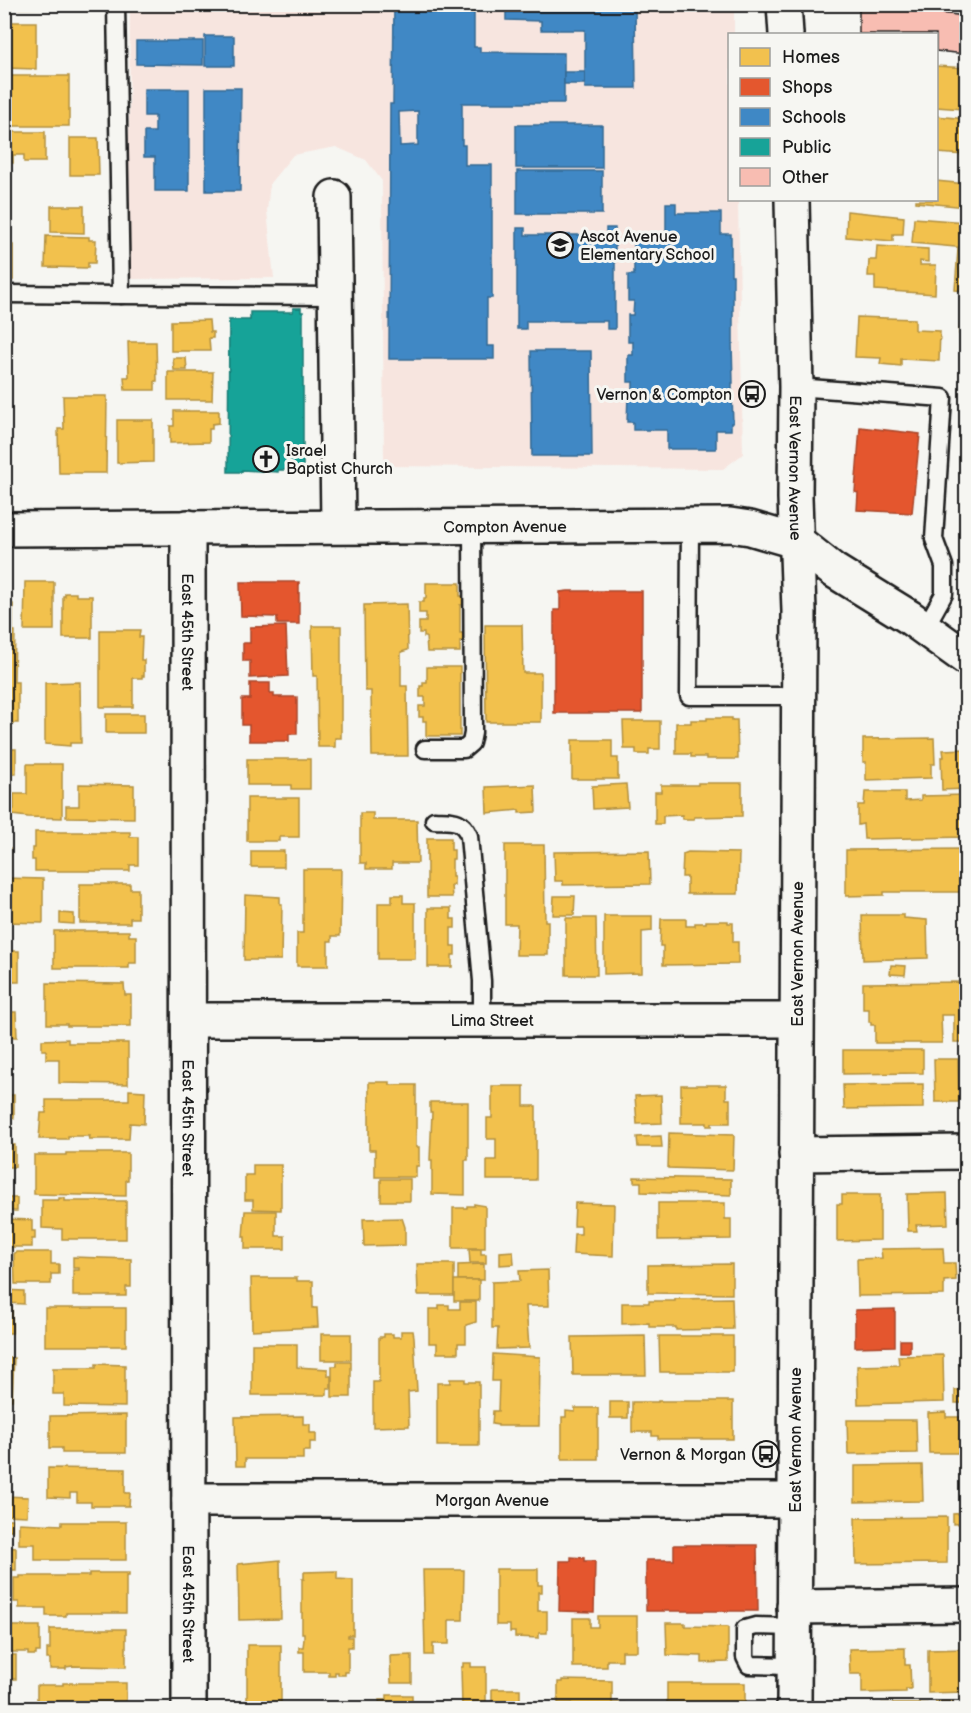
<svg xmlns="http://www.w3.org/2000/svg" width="971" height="1713" font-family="'Balsamiq Sans',sans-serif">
<rect width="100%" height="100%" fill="#f6f6f2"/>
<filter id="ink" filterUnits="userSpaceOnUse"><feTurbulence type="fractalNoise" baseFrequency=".0167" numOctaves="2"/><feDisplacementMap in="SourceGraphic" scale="12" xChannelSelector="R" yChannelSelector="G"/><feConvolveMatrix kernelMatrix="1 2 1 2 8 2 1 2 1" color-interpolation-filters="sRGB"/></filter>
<g filter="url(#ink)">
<polygon fill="#f7e5df" points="130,5 734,5 734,34 730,34 730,200 738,200 743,454 723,469 384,466 382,181 366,160 336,147 293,155 270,183 267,211 274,278 128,279"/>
<g fill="#f2c14e" stroke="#b2903f" stroke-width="1.5">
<polygon points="4,4 59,4 59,7 4,8"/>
<polygon points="4,22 36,22 36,69 4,68"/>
<polygon points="936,66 966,68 966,86 963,86 963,90 965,91 963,109 936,107"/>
<rect x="4" y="76" width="65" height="50"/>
<polygon points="936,116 966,119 966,155 936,153"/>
<polygon points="6,132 45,132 45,162 24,162 24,155 13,155 13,163 4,163 4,133"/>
<polygon points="70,138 98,138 99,175 70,175"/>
<polygon points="936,181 966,184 966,207 916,202 916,200 936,200"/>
<polygon points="51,206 84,206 84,233 51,232"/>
<polygon points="847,211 904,217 903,234 893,234 893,241 846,237"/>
<polygon points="914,218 966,222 966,248 912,243"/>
<polygon points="46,236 89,237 89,240 96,240 95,263 88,263 88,268 45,267"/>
<rect x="4" y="245" width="9" height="35"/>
<polygon points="877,246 928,249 928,262 920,261 920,265 936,265 935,294 875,290 875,276 868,276 869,260 876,260"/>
<polygon points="958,249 966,249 966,291 955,290"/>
<polygon points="857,317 915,319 915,330 940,331 939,361 901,359 901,366 880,364 881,358 855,357"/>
<polygon points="961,318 966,319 966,335 959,334"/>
<polygon points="209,320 210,332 213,332 213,338 209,338 210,351 171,351 171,321"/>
<polygon points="128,342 156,342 157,381 155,381 155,390 125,390 124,377 129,377"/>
<polygon points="173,358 186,358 187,370 174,370"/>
<polygon points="168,372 213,372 212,400 168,400"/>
<polygon points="63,396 107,396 106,473 59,473 58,429 64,429"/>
<polygon points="174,411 219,411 219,423 212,424 212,429 209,429 209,442 170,443 170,426 174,426"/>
<polygon points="117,420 153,420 153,462 117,463"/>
<polygon points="25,582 54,582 54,630 24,630"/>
<polygon points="426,583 460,583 460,596 463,596 463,605 460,605 460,633 463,633 463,641 460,641 460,652 427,652 426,637 424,637 424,633 419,633 419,622 426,622 426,613 419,613 419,602 424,602 424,598 426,598"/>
<polygon points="65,593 76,593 76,596 92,596 92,638 63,638 63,596 65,596"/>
<polygon points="13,604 13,631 15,631 14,682 18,682 18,723 4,723 4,605"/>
<polygon points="407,604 408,650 401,652 401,686 407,686 408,756 372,756 371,691 365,691 364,605"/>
<polygon points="485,625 522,625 523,673 541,673 541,722 486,722"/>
<polygon points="312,626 341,626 341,738 335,738 335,747 318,747 317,676 313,676"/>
<polygon points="100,630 140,630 139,637 142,637 141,660 144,660 144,676 142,676 142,678 133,678 133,707 100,707"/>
<polygon points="427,667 460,667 460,736 426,736 426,721 423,721 423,717 419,717 419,706 425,706 425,697 420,697 420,686 423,686 423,682 427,682"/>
<polygon points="80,682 81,743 70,743 70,746 45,744 45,683"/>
<rect x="106" y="714" width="38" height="19"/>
<polygon points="707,718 732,718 732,720 737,720 738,759 706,759 706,757 691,757 691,754 676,754 676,723 691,723 691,720 707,720"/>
<polygon points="623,721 660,721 660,749 649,749 649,754 636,754 636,749 624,749"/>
<polygon points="934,738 935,764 931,764 931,778 866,780 866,762 863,762 863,739"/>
<polygon points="572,740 612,740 612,758 618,758 618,779 572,779"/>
<polygon points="4,749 16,749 16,774 6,774 7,790 4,790"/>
<polygon points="966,749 966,789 942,790 941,757 944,757 943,750"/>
<polygon points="247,759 310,759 310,789 291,789 291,785 247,785"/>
<polygon points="27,764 62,764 62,818 28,817 12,815 12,809 14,809 14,794 27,794"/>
<polygon points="698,783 742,783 742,816 694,817 694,819 682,819 682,815 663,816 663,824 655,824 655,792 661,792 661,785 698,785"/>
<polygon points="79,784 134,785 134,818 66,817 66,806 79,806"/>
<polygon points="626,784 628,807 593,809 592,786"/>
<polygon points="535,785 536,812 519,813 519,810 487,813 486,787"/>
<polygon points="865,792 905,792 905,801 921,800 921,796 966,795 966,837 864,839 863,824 858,825 858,805 864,805"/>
<polygon points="247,798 299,798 299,837 279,837 279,841 247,841"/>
<polygon points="360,813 373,813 373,820 417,820 418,863 392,863 392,869 366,869 366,863 360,863"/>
<polygon points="35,832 130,832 130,837 138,837 138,865 130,865 130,871 35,871 35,860 32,860 32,848 35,848"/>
<polygon points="427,838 451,838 451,850 454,850 454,859 452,859 452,876 454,876 454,885 451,885 452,897 427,897"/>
<polygon points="505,845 544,845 545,921 548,921 548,955 516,955 517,924 505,924"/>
<rect x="4" y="848" width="6" height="25"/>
<polygon points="966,849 966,892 884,892 884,895 846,896 846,850"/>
<rect x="251" y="851" width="33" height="16"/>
<polygon points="649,851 650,884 563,885 563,881 555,881 554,852"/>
<polygon points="688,852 739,853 738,894 687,894 687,877 682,877 683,854"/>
<polygon points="303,869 341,869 340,936 332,936 332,941 328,941 328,966 297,966 297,933 303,933"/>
<polygon points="4,878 43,879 43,923 4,922"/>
<polygon points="80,884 130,884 130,889 138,889 138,918 130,918 130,923 80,923"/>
<polygon points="245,895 280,897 280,904 282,904 281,960 244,960"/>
<polygon points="392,895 403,895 403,903 415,903 415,959 378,959 378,903 392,903"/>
<polygon points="554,896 575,896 574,915 553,915"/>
<polygon points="428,908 451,908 451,919 455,919 455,928 451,928 451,946 455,946 455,955 452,955 452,967 428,967"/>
<polygon points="60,913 74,914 74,924 60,923"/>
<polygon points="862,915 904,915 904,918 927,920 928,958 863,960"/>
<polygon points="604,916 652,916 652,931 642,932 642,973 604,974"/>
<polygon points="566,918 596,918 597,975 566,975"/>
<polygon points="661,919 686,919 686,926 695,926 695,923 706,923 706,921 728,921 728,923 733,923 733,942 738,942 738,964 663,965 663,946 660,946"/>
<polygon points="54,931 129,931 129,936 136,936 136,963 129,963 129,968 54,968"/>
<rect x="4" y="951" width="15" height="31"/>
<polygon points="891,965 906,966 905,975 890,974"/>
<polygon points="966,982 966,1042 954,1042 954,1015 941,1015 942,1043 875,1043 875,1025 871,1025 871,1022 869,1022 869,1009 863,1009 863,983"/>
<polygon points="47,983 124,984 125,995 131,995 131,1026 67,1026 67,1024 47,1024"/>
<polygon points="4,998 7,998 7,1012 16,1012 17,1037 4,1037"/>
<polygon points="68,1039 68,1043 128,1043 128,1084 59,1083 59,1059 46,1059 46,1050 42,1050 42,1040"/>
<polygon points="843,1050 923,1050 923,1073 843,1074"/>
<polygon points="934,1059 958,1059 959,1102 935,1102"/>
<polygon points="369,1082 390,1082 390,1085 416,1085 416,1147 419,1147 419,1166 416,1166 416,1177 375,1177 375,1150 369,1150"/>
<polygon points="923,1084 923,1108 844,1109 843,1085"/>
<polygon points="681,1085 726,1085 726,1099 730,1099 730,1123 712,1123 712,1126 707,1126 707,1123 681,1123"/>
<polygon points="492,1086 524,1086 524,1106 536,1106 536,1180 487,1180 487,1160 496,1160 496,1139 487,1139 487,1118 492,1118"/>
<polygon points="129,1090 145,1091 144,1124 130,1123 129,1139 89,1139 90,1136 68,1136 68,1139 39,1139 41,1113 46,1113 46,1100 129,1100"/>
<rect x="4" y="1095" width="10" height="23"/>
<polygon points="661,1095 662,1123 637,1124 635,1096"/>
<polygon points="430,1102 468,1102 468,1160 465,1160 465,1195 432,1194 432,1160 430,1160 432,1112 430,1112"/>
<polygon points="669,1133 734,1135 733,1170 668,1168"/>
<polygon points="661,1136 662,1147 638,1147 637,1137"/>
<polygon points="4,1145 15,1145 15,1167 5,1167 4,1169"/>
<polygon points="66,1153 128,1153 128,1180 126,1180 126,1196 34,1194 34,1155 66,1155"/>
<polygon points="253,1165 281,1165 281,1210 253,1209 253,1200 245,1200 245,1175 253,1175"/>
<polygon points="634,1177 731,1179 731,1195 641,1192 641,1182 634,1182"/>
<rect x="381" y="1179" width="29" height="22"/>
<polygon points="947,1193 948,1224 916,1225 917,1231 908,1231 907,1194"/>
<polygon points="842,1195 880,1195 880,1240 837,1241 837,1204 842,1204"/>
<rect x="4" y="1198" width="13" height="13"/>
<polygon points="59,1198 65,1198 65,1201 126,1201 126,1239 62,1239 62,1229 42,1228 42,1200 59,1200"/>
<polygon points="575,1203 614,1204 613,1256 573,1254 574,1234 581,1234 581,1226 574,1226"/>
<polygon points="658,1203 725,1203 725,1219 731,1219 731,1239 658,1240"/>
<polygon points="474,1204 485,1206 485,1248 453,1248 453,1208 467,1208 467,1206 474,1206"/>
<polygon points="245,1211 276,1211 276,1236 285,1236 285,1249 245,1249 245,1237 243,1237"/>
<polygon points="402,1218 405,1227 405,1245 364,1246 363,1219"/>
<polygon points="4,1219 32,1220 32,1231 35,1231 35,1239 32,1239 32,1247 4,1247"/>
<polygon points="943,1248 944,1263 955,1263 956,1280 944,1281 944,1295 858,1296 857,1259 882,1258 881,1249"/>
<polygon points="469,1249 481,1249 481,1254 486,1254 486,1263 470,1263"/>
<polygon points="513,1251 514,1264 500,1265 500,1252"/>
<polygon points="16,1252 51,1252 51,1264 59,1264 59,1274 51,1274 51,1284 15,1284 14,1254"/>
<polygon points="73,1257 131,1259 131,1287 126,1287 126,1296 73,1296 73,1270 79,1270 79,1268 73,1268"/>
<polygon points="417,1264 454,1264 454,1295 418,1295"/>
<polygon points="484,1264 484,1280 458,1280 458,1265"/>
<polygon points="732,1264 732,1294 648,1293 648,1265"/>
<polygon points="548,1270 549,1306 526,1306 529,1348 497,1349 498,1328 492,1328 492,1282 520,1281 519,1271"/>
<polygon points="251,1278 297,1278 297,1281 313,1281 313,1308 317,1308 318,1327 252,1330"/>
<rect x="454" y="1280" width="25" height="21"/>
<polygon points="4,1290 24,1291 24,1304 4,1303"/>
<polygon points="732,1298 733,1329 676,1330 676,1327 649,1327 649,1323 622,1324 622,1303 649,1303 649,1301 675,1301 675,1299"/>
<polygon points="460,1302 476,1302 476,1322 466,1325 466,1343 458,1343 458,1353 437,1353 437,1343 429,1343 429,1309 439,1309 439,1305 449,1305 449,1309 460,1309"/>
<rect x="4" y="1308" width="8" height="25"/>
<rect x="45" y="1308" width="81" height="38"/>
<polygon points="401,1331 413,1331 414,1337 417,1391 408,1392 409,1426 373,1427 373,1382 379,1382 379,1337 384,1337 384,1334 393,1334 393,1337 401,1337"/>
<rect x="321" y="1334" width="30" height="26"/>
<polygon points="645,1336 646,1375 573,1375 572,1337"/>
<polygon points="659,1336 733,1336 733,1372 660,1372"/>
<polygon points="252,1344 297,1344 297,1367 328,1369 328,1376 331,1376 331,1388 327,1388 327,1395 252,1395"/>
<polygon points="493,1354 540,1357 539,1426 498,1426 498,1425 492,1424 493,1411 498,1411 499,1381 492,1381"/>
<polygon points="943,1355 944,1402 858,1404 857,1366 899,1365 898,1356"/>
<polygon points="4,1358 14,1358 12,1400 4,1400"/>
<polygon points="337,1362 351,1362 351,1397 332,1397 332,1366 337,1366"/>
<polygon points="96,1364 125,1365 125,1407 64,1406 64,1394 53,1394 53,1368 96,1368"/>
<polygon points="450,1379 465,1379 465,1382 479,1382 479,1446 437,1446 437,1383 450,1383"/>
<rect x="955" y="1390" width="11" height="13"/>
<polygon points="658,1401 733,1401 733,1439 658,1439 658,1436 652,1436 652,1432 632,1432 632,1402 658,1402"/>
<rect x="610" y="1402" width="18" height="16"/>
<polygon points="575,1408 598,1408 598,1459 562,1459 562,1417 566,1417 566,1411 575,1412"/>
<polygon points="946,1412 946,1417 965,1417 966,1412 966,1453 929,1453 928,1413"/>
<polygon points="126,1415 126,1453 62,1453 62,1448 50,1448 50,1416"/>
<polygon points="303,1416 303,1424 310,1424 310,1433 316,1433 316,1442 310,1442 310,1451 303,1451 303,1459 245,1459 245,1466 236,1466 235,1417"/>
<polygon points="847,1420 916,1420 917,1453 848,1454"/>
<polygon points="922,1465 923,1501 855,1502 855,1466"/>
<polygon points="48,1468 125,1469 125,1493 130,1493 129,1506 91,1506 91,1502 77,1502 77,1493 70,1493 70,1498 48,1497"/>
<polygon points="4,1496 28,1497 27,1516 4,1515"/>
<polygon points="966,1513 966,1523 953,1524 953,1514"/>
<polygon points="947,1517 947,1563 856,1564 855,1518"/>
<rect x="4" y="1519" width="8" height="11"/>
<polygon points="62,1522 126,1522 126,1560 35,1560 35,1544 19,1544 19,1523 62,1525"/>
<polygon points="4,1547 16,1548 16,1570 4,1570"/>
<polygon points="280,1560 281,1619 239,1620 238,1564"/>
<polygon points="496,1569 538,1569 538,1585 542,1585 542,1592 538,1592 538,1611 547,1611 547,1633 539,1633 539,1638 515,1637 515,1632 510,1632 510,1625 496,1625"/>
<polygon points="423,1570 464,1570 463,1620 449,1620 449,1644 433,1644 433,1655 425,1655"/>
<polygon points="337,1571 337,1579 353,1580 353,1635 348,1635 348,1637 352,1637 352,1647 348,1647 348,1672 345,1672 345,1675 338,1675 338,1672 335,1672 335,1676 329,1676 329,1672 304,1672 304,1652 299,1652 299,1647 303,1647 304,1639 304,1633 302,1633 302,1579 304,1579 304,1572"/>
<polygon points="89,1573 129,1573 129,1576 126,1576 126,1613 66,1613 66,1616 46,1616 46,1608 19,1608 19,1602 14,1602 14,1578 20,1578 20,1576 89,1576"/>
<rect x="4" y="1577" width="6" height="48"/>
<polygon points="598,1616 637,1616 637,1651 622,1651 622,1660 607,1660 607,1667 573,1667 573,1618 590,1618 590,1627 598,1627"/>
<polygon points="666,1623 685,1623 685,1626 728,1627 728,1662 702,1663 702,1656 667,1655"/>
<polygon points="4,1626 40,1626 40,1652 36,1652 36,1655 28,1655 28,1652 4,1652"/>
<polygon points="50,1629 126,1629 126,1667 73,1666 66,1667 66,1669 50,1669 50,1659 47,1659 47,1649 50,1649"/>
<rect x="247" y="1645" width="34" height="61"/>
<polygon points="905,1648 905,1665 910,1665 911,1689 906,1689 906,1692 862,1693 862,1674 850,1674 849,1649"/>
<polygon points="966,1649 966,1692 928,1693 928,1650"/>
<rect x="4" y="1655" width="12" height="24"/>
<polygon points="412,1655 412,1683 391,1683 390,1656"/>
<polygon points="463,1663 471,1663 471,1667 486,1667 486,1707 462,1707 461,1667 463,1667"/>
<polygon points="562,1680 612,1681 612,1703 625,1703 625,1708 572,1708 572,1703 558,1703 558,1682 562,1682"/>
<polygon points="63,1683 126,1683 126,1708 63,1708 63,1702 37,1702 37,1685 63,1685"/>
<rect x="667" y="1683" width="78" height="25"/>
<polygon points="492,1689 520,1689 520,1701 529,1701 529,1708 492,1708"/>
<polygon points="387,1695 412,1695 412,1708 380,1708 379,1700 387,1700"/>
<polygon points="34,1701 34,1708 5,1708 7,1702"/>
<polygon points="936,1702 953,1702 952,1708 935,1708"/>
<polygon points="882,1704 927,1704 927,1708 851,1708 851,1706 882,1706"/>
</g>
<g fill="#e4572e" stroke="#a84529" stroke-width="1.5">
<polygon points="860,427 920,434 912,513 857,510 858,493 855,492"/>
<polygon points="240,582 299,582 299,624 277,624 277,617 241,616"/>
<polygon points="568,591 642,591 642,713 554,713 554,610 560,610 560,592"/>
<polygon points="286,626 288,676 250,678 250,661 243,661 243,643 250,643 250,627"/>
<polygon points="250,683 270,683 270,693 274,693 274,697 297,697 297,734 289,734 289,741 249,741 249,725 242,725 242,699 250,699"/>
<polygon points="966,1299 966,1330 963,1330 963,1300"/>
<polygon points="895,1309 895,1346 855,1347 855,1310"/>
<rect x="900" y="1340" width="10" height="12"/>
<polygon points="674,1545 757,1545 758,1611 646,1611 646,1560 674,1560"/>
<polygon points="571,1557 584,1558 584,1561 595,1561 594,1612 559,1611 560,1561 571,1561"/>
</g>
<g fill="#3f88c5" stroke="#346892" stroke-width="1.5" fill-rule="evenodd">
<path d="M394,4H474V47H480V52L564,53V103H462V145H465V165H492V298H487V346H494V359H389L390,104H393ZM418,111V145L400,146L399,112Z"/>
<polygon points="506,4 635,4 636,88 585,88 585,30 541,30 541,21 506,20"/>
<rect x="205" y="36" width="29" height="30"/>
<polygon points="136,41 203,41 203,65 136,64"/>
<rect x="564" y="72" width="21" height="12"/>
<polygon points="206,88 241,88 240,191 206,191"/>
<polygon points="144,89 189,89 189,191 155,191 155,157 144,157 144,132 155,132 155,116 144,116"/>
<rect x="516" y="125" width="86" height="43"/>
<rect x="517" y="171" width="85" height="43"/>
<polygon points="666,203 676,203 676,213 721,213 721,234 731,234 731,275 733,275 733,343 732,343 733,383 732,383 732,396 733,423 731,423 731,430 716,430 716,449 667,449 667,430 633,430 633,422 627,422 628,395 633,396 633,382 628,382 628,355 633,355 633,342 628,342 628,315 633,315 634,301 628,301 628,275 634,275 634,234 666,234"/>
<polygon points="517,228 525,228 525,235 606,235 606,228 615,228 615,329 607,329 607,321 526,321 526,329 517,329"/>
<polygon points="531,351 591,351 592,456 532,456"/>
</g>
<polygon fill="#17a398" stroke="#187a73" stroke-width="1.5" points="293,308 301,308 301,312 303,312 303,473 290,473 290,470 278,470 278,472 242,470 242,472 228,472 229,320 250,320 250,312 293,312"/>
<polygon fill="#f8bdb2" stroke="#1c1c1c" stroke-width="1.5" points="859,4 966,16 966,54 936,51 936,34 859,34"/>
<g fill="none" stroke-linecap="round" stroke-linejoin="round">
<defs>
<g id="lane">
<polyline points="116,4 121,295 335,296"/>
<polyline points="4,294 121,295"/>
<polyline points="796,387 943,398 934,539 944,566 944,594 925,628"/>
<polyline points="690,525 689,696 797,696"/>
<polyline points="425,749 464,749 471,743 473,733 472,525"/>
<path d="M434,820C451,821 462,818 469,836L482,981V1020"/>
<polyline points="794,1627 756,1626 745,1629 745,1657 749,1665 794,1666"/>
</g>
<g id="street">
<polyline points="334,197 338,526"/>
<path id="s1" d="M188,527L189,1708"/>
<path id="s2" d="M189,1020H796"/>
<polyline points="796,1154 966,1152"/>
<path id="s3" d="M189,1500H794"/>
<polyline points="794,1607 966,1605"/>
</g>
<g id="secondary">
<polyline points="784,4 786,34"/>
<path id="s4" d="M792,200L796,387L795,498L799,611L794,1708"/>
<path id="s5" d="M4,529L730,525L750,528L798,542L833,570L909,617L966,658"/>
</g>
</defs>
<use href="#lane" stroke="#1c1c1c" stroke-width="21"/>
<use href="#street" stroke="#1c1c1c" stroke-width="38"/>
<use href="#secondary" stroke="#1c1c1c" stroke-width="38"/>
<use href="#lane" stroke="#f6f6f2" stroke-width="16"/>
<use href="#street" stroke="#f6f6f2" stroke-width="33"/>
<use href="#secondary" stroke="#f6f6f2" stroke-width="33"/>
</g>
</g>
<defs>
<symbol id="school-ring" viewBox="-11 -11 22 22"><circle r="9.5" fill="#f6f6f2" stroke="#1c1c1c" stroke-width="1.5"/><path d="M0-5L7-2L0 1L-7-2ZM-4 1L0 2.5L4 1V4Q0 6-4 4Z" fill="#1c1c1c"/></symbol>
<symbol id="bus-ring" viewBox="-11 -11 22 22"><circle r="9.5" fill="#f6f6f2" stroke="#1c1c1c" stroke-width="1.5"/><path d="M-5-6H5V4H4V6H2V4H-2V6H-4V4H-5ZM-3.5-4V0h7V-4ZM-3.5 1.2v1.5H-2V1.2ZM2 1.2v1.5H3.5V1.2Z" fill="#1c1c1c"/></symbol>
<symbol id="church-ring" viewBox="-11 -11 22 22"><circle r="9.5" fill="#f6f6f2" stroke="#1c1c1c" stroke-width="1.5"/><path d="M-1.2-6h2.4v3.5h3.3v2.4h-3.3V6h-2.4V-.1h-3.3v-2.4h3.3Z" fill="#1c1c1c"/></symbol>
</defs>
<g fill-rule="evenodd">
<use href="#school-ring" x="545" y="230" width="30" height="30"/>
<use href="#bus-ring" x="737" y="379" width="30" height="30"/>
<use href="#church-ring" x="251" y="444" width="30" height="30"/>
<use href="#bus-ring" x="751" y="1439" width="30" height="30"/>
</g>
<g text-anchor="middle" stroke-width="6" stroke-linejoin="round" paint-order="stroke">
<g font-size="16" fill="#1c1c1c" stroke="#f6f6f2" text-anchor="start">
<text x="580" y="242">Ascot Avenue<tspan x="580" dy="18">Elementary School</tspan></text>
<text x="732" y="400" text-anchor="end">Vernon &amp; Compton</text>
<text x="286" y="456">Israel<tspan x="286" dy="18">Baptist Church</tspan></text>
<text x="746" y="1460" text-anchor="end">Vernon &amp; Morgan</text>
</g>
<g font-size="16" fill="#1c1c1c" stroke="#f6f6f2">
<text dy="6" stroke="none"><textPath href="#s4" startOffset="268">East Vernon Avenue</textPath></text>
<text dy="6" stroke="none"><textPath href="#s5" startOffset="501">Compton Avenue</textPath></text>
<text dy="6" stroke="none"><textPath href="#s1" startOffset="105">East 45th Street</textPath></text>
<text transform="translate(797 954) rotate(-90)" y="6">East Vernon Avenue</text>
<text dy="6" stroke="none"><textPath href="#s2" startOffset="303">Lima Street</textPath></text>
<text dy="6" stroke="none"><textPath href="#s1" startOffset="591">East 45th Street</textPath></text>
<text transform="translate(795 1440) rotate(-90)" y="6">East Vernon Avenue</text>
<text dy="6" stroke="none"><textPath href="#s3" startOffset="303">Morgan Avenue</textPath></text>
<text dy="6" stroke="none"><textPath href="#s1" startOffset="1077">East 45th Street</textPath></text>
</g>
</g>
<rect width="971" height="1713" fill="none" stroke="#f6f6f2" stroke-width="24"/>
<rect x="12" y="12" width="947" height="1689" fill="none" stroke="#1c1c1c" stroke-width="2" filter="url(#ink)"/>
<rect x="728" y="33" width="210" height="168" fill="#f6f6f2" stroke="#9f9f9c" stroke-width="1.5"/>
<rect x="740" y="48" width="30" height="18" fill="#f2c14e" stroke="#9f9f9c" stroke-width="1.5"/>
<text x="782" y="63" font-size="18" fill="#1c1c1c">Homes</text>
<rect x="740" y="78" width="30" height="18" fill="#e4572e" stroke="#9f9f9c" stroke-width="1.5"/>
<text x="782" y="93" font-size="18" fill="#1c1c1c">Shops</text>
<rect x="740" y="108" width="30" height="18" fill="#3f88c5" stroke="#9f9f9c" stroke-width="1.5"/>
<text x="782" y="123" font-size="18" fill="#1c1c1c">Schools</text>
<rect x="740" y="138" width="30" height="18" fill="#17a398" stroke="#9f9f9c" stroke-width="1.5"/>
<text x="782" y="153" font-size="18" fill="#1c1c1c">Public</text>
<rect x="740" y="168" width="30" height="18" fill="#f8bdb2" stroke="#9f9f9c" stroke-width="1.5"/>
<text x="782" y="183" font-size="18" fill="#1c1c1c">Other</text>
</svg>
